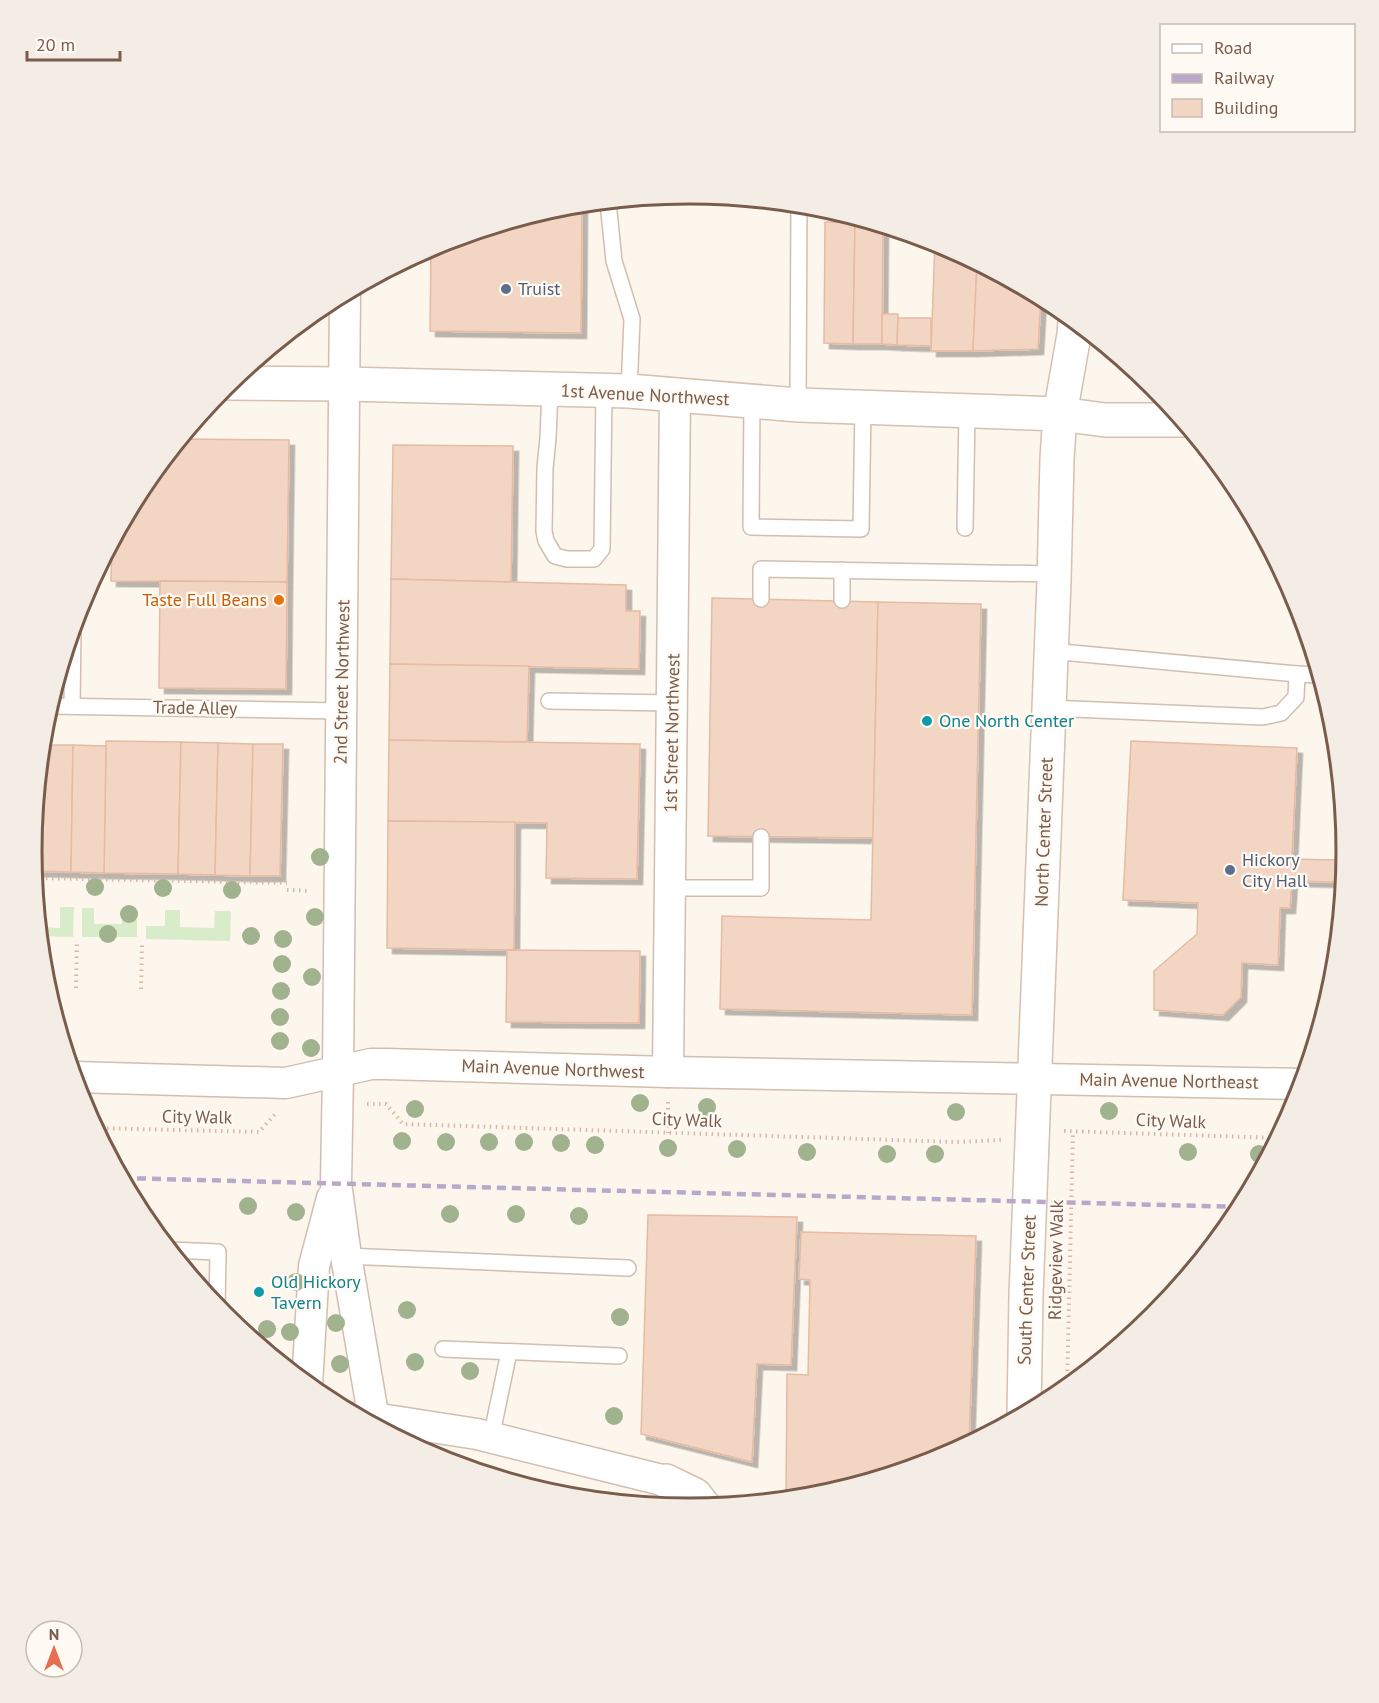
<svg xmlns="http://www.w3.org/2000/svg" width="1379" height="1703" font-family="'PT Sans',sans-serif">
<defs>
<filter id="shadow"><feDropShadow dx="5.5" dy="5.5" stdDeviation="0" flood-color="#0004"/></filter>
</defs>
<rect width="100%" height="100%" fill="#fdf6ec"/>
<g fill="#d8ecc9">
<polygon points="60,907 74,907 73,937 40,936 39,927 60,928"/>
<polygon points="82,908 94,908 94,924 122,924 122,908 137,909 137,937 82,937"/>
<polygon points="165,910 180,910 180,927 214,928 215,911 231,911 230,941 146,939 146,926 165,926"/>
</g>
<g fill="#f3d5c3" stroke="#e6bba3" stroke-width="1.5" filter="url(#shadow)">
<polygon points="582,204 581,333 430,331 431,247 438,243 561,206"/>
<polygon points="825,222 855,222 853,344 824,343"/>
<polygon points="855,222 872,222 883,226 882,344 853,344"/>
<polygon points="935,242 942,244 977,263 973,351 931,351"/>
<polygon points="977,263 1041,297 1038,349 973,351"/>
<polygon points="882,314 898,314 897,345 882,344"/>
<polygon points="898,318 931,318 931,346 897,345"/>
<polygon points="181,439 289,440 287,582 111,581 112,544 143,486"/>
<polygon points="393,445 513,446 511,582 391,579"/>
<polygon points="391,579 626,585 626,611 640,611 639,669 390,664"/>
<polygon points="160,581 287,582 286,689 159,688"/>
<polygon points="712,598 878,602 873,838 708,836"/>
<polygon points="878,602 981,604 972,1015 720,1009 722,916 871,920"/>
<polygon points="390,664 529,666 527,742 389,740"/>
<polygon points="389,740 640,744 637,879 546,878 547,823 388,821"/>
<polygon points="106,741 181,742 178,874 104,873"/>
<polygon points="1131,741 1297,748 1292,859 1336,860 1335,882 1292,881 1290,908 1280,908 1278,965 1242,963 1241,997 1223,1015 1154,1010 1154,971 1197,934 1198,903 1123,900"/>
<polygon points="181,742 218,743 215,875 178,874"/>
<polygon points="218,743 253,744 250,876 215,875"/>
<polygon points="253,744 283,744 280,876 250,876"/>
<polygon points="42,745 73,745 71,872 33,871 34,829"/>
<polygon points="73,745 106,746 104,873 71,872"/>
<polygon points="388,821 515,822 514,950 387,948"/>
<polygon points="507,950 640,951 639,1023 506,1022"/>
<polygon points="648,1215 797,1217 791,1365 757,1364 752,1462 641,1434"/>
<polygon points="801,1232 976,1236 969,1445 941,1460 818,1497 799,1499 786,1495 787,1374 808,1375 810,1280 799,1279"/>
<polygon points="494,1476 565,1492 564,1497 561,1497"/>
<polygon points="565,1492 599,1501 564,1497"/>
</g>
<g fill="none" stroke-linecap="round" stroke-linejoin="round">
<defs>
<g id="lane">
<polyline points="608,202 614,261 632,319 629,391"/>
<polyline points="550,389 548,438 545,468 544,531 546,541 555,556 567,559 594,559 602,549 604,391"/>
<polyline points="752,401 751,527 861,529 863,407"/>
<polyline points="798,405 799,204"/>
<polyline points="965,528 967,411"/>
<polyline points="842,570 842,600"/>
<polyline points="761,599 761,569 1054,574"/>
<polyline points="1051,651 1297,674"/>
<polyline points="549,701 672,703"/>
<polyline points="49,706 342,711"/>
<polyline points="72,706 73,627"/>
<polyline points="1049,708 1263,717 1281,713 1296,697 1297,674 1320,675"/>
<polyline points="670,888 761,888 761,837"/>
<polyline points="170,1250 218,1252 217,1308"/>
<polyline points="346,1256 628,1268"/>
<polyline points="443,1349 619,1356"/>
<polyline points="491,1438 509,1352"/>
</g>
<g id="street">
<polyline points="345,293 338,1071 336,1183 346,1256 375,1426"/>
<polyline points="668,1072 675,395"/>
<polyline points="74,1077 286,1083 371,1064 386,1064 668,1072 1303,1084"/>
<polyline points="307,1385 314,1266 332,1198"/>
<polyline points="359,1417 374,1418 477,1434 666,1481"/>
</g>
<g id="secondary">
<polyline points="229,383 344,384 629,391 798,405 1060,414 1105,420 1183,420"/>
<polyline points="1024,1415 1026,1295 1054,581 1057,459 1060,414 1074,335 1075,321"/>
<polyline points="666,1481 695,1495 705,1508"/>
</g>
</defs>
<use href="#lane" stroke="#d1beb0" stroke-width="18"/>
<use href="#street" stroke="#d1beb0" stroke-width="33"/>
<use href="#secondary" stroke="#d6c0b0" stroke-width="36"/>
<g stroke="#d9b8a5" stroke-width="4" stroke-dasharray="1.5 4.5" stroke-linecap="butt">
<polyline points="34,878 287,883"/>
<polyline points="287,890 311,891"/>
<polyline points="76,988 77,941"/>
<polyline points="141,989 142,942"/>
<polyline points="668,1102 668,1133"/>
<polyline points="367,1104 386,1104 403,1124 956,1142 1001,1140"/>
<polyline points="95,1128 259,1132 275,1114"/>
<polyline points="1064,1131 1279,1138"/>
<polyline points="1067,1389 1073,1131"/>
</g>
<use href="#lane" stroke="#fff" stroke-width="15"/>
<use href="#street" stroke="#fff" stroke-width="30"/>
<use href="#secondary" stroke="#fff" stroke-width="33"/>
<polyline stroke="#b9a8c9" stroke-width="4.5" stroke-dasharray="9 6" stroke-linecap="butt" points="122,1178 1242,1207"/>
</g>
<g fill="#a0b28e">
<circle cx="320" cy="857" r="9"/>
<circle cx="95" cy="887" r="9"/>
<circle cx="163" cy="888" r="9"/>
<circle cx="232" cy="890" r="9"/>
<circle cx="129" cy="914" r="9"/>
<circle cx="315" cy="917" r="9"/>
<circle cx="108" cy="934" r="9"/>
<circle cx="251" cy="936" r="9"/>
<circle cx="283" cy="939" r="9"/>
<circle cx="282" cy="964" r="9"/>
<circle cx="312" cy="977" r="9"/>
<circle cx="281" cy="991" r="9"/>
<circle cx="280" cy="1017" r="9"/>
<circle cx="280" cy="1041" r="9"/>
<circle cx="311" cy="1048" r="9"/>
<circle cx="640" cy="1103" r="9"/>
<circle cx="707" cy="1107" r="9"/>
<circle cx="415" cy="1109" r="9"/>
<circle cx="1109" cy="1111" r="9"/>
<circle cx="956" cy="1112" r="9"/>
<circle cx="402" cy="1141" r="9"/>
<circle cx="446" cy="1142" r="9"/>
<circle cx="489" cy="1142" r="9"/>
<circle cx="524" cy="1142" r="9"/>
<circle cx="561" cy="1143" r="9"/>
<circle cx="595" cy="1145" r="9"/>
<circle cx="668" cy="1148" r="9"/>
<circle cx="737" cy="1149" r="9"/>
<circle cx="807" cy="1152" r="9"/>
<circle cx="1188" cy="1152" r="9"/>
<circle cx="887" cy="1154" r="9"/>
<circle cx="935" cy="1154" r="9"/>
<circle cx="1259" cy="1154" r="9"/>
<circle cx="248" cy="1206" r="9"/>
<circle cx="296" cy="1212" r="9"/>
<circle cx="450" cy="1214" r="9"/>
<circle cx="516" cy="1214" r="9"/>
<circle cx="579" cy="1216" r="9"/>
<circle cx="296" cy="1282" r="9"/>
<circle cx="407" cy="1310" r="9"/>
<circle cx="620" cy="1317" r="9"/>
<circle cx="336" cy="1323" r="9"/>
<circle cx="267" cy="1329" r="9"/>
<circle cx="290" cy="1332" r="9"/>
<circle cx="415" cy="1362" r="9"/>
<circle cx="340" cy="1364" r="9"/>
<circle cx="470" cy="1371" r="9"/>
<circle cx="614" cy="1416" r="9"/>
</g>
<g fill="#5c6f8a" stroke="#fffaf3" stroke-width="2">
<circle cx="506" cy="289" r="6"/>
<circle cx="1230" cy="870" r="6"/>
</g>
<circle fill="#e8710a" stroke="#fffaf3" stroke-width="2" cx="279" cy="600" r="6"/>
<g fill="#0f9aa8" stroke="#fffaf3" stroke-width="2">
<circle cx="927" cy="721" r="6"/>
<circle cx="259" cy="1292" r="6"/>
</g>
<g text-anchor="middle" stroke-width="4.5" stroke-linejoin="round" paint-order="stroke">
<g font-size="18" fill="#4e5e75" stroke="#fffaf3" text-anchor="start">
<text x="518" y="295">Truist</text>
<text x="1242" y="866">Hickory<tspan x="1242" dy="21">City Hall</tspan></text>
</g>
<g font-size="18" fill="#7a5c4d" stroke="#fffaf3">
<text transform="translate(645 395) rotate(3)" y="6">1st Avenue Northwest</text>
<text transform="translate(342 682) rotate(-89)" y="6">2nd Street Northwest</text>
<text transform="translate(195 708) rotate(1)" y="6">Trade Alley</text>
<text transform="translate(672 733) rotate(-89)" y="6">1st Street Northwest</text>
<text transform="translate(1044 832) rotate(-88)" y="6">North Center Street</text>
<text transform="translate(553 1069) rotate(2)" y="6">Main Avenue Northwest</text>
<text transform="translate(1169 1081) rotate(1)" y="6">Main Avenue Northeast</text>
<text transform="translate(197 1117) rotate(1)" y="6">City Walk</text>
<text transform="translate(687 1120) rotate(2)" y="6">City Walk</text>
<text transform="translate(1171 1121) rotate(2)" y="6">City Walk</text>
<text transform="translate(1056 1260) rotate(-89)" y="6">Ridgeview Walk</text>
<text transform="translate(1027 1290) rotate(-88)" y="6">South Center Street</text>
</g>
<g font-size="18" fill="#c56008" stroke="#fffaf3" text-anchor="end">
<text x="267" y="606">Taste Full Beans</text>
</g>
<g font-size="18" fill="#0d838f" stroke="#fffaf3" text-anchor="start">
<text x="939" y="727">One North Center</text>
<text x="271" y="1288">Old Hickory<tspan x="271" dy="21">Tavern</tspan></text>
</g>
</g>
<path d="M0 0H1379V1703H0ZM42 851a647 647 0 1 1 1294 0a647 647 0 1 1-1294 0Z" fill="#f4ede6" fill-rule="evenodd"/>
<path fill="none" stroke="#7a5c4d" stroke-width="3" d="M42 851a647 647 0 1 1 1294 0a647 647 0 1 1-1294 0Z"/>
<rect x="1160" y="24" width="195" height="108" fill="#fffaf3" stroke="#cabbb1" stroke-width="1.5"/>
<rect x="1172" y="44" width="30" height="9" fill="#ffffff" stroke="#cabbb1" stroke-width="1.5"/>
<text x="1214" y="54" font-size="18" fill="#7a5c4d">Road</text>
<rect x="1172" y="74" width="30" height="9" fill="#b9a8c9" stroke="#cabbb1" stroke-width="1.5"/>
<text x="1214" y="84" font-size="18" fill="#7a5c4d">Railway</text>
<rect x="1172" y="99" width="30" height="18" fill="#f3d5c3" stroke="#cabbb1" stroke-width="1.5"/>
<text x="1214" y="114" font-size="18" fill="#7a5c4d">Building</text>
<g transform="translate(54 1649)"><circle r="28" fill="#fffaf3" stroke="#cabbb1" stroke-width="1.5"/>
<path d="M0-4.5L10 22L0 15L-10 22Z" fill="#e76f51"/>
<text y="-9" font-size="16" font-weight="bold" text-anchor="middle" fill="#7a5c4d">N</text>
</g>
<path d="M27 51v9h93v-9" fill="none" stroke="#7a5c4d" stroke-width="3"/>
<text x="36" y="51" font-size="18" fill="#7a5c4d" stroke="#fffaf3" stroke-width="4.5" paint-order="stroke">20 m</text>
</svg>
